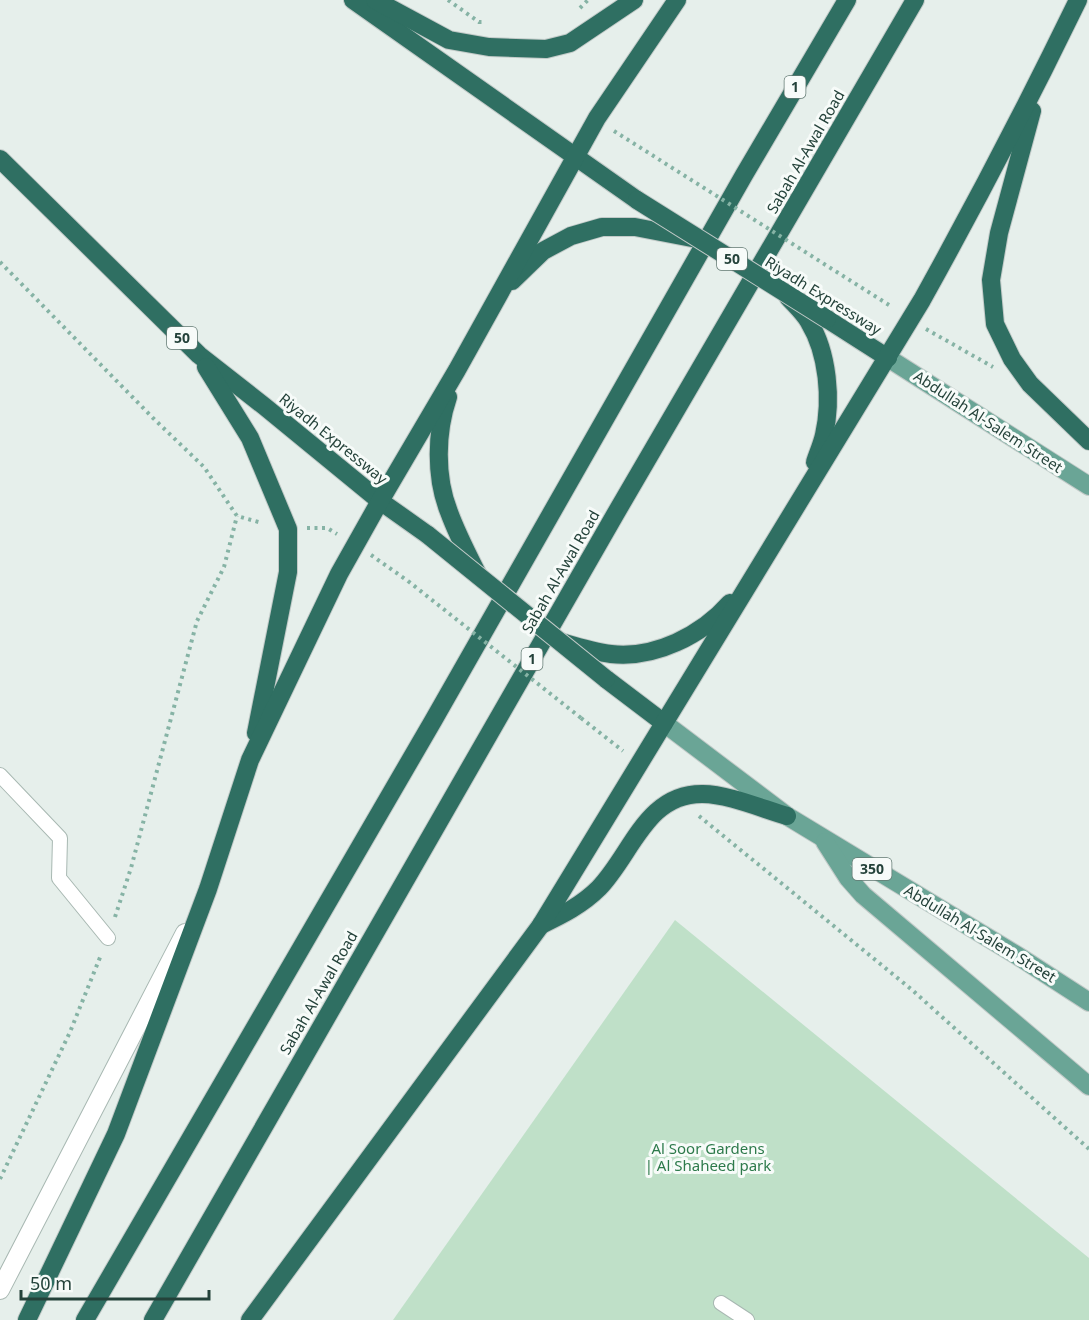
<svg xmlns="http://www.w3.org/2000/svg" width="1089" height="1320" font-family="'Noto Sans',sans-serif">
<rect width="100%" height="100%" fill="#e6efeb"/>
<polygon fill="#bfe0c8" points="675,920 1089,1258 1089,1320 393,1320"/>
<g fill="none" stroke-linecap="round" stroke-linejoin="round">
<defs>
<g id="service">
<polyline points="0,775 60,838 59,878 108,938"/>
<polyline points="721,1303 747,1320"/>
</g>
<polyline id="tertiary" points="0,1290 185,933"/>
<g id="primary">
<polyline points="888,358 1089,486"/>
<polyline points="664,723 787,816 1018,956 1089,1002"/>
<polyline points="825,842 848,878 863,895 1089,1086"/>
</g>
<g id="motorway">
<polyline points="353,0 637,200"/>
<polyline points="375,0 449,40 489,47 546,49 570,43 634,0"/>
<polyline points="1032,111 999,233 991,280 995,324 1012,359 1030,384 1089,441"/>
<polyline points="0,159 199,355 264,406 380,501 428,535"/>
<polyline points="512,281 543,251 571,236 602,227 635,227 697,239"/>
<path d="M788,297C795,305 804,313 809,322C828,353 832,400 824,435C822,444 818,453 815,462"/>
<polyline points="827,319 888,358"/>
<polyline points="206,367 250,438 288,529 288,572 256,733"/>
<path d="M448,397C436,432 435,477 449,512C457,534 468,555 478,575"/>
<path d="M561,642C578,647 594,652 611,654C655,659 702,635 730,603"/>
<polyline points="606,679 664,723"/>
<path d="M541,925C562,915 582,905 599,888C632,854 646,793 703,794C727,794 763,809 787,816"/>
<polyline points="27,1320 116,1134 208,889 250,760 339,574 380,501 457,370 597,118 677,0"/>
<polyline points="85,1320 433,721 744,175 847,0"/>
<polyline points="153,1320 616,513 915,0"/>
<path d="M250,1320L541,925L922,300C977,201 1029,101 1078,0"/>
</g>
</defs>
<use href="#service" stroke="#a8b8b2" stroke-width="16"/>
<use href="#tertiary" stroke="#a8b8b2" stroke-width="20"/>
<use href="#primary" stroke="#c2cac8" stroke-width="20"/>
<use href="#motorway" stroke="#c2cac8" stroke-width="20"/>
<g stroke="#86b3a5" stroke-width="4" stroke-dasharray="3 4.5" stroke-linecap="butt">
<polyline points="448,0 479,22 482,22"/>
<polyline points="580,8 588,0"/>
<polyline points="0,262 153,418 204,467 237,516 262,523"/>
<polyline points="926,329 993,367"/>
<polyline points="307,528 327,528 337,534"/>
<polyline points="371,555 408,581"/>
<polyline points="581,718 623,751"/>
<polyline points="699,816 911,989 1089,1149"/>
<polyline points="115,917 131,868 197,621 224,567 237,516"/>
<polyline points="0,1179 70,1032 101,955"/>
</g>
<use href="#service" stroke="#fff" stroke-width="14"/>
<use href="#tertiary" stroke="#fff" stroke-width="18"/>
<use href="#primary" stroke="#6aa596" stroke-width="18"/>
<use href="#motorway" stroke="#2f6f62" stroke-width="18"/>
<defs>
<g id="motorway-bridge">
<polyline points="637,200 827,319"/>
<polyline points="428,535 606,679"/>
</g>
</defs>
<use href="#motorway-bridge" stroke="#c2cac8" stroke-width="20" stroke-linecap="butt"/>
<g stroke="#86b3a5" stroke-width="4" stroke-dasharray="3 4.5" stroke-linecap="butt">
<polyline points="614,131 889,305"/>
<polyline points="408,581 581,718"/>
</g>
<use href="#motorway-bridge" stroke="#2f6f62" stroke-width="18"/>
</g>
<g text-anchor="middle" stroke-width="6" stroke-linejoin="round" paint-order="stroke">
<g fill="#f7fbf9" stroke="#637a73" stroke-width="1.5">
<rect x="784.5" y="76" width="21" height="22" rx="4.5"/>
<rect x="717" y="248" width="30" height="22" rx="4.5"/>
<rect x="167" y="327" width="30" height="22" rx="4.5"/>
<rect x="521.5" y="648" width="21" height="22" rx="4.5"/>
<rect x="852.5" y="858" width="39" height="22" rx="4.5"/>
</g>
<g font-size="14" font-weight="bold" fill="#24423a">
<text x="795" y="92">1</text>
<text x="732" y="264">50</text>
<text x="182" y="343">50</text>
<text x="532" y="664">1</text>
<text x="872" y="874">350</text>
</g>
<g font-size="15" fill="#24423a" stroke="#f7fbf9">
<text transform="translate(806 152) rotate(-60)" y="5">Sabah Al-Awal Road</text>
<text transform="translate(823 296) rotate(32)" y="5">Riyadh Expressway</text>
<text transform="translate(988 422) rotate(33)" y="5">Abdullah Al-Salem Street</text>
<text transform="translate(333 439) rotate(39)" y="5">Riyadh Expressway</text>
<text transform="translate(561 572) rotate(-60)" y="5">Sabah Al-Awal Road</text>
<text transform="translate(980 934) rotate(31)" y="5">Abdullah Al-Salem Street</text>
<text transform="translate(319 993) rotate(-60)" y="5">Sabah Al-Awal Road</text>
</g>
<g font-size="15" fill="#2d7a4b" stroke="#f7fbf9">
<text x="708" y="1154">Al Soor Gardens<tspan x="708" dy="17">| Al Shaheed park</tspan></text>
</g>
</g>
<path d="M21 1290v9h188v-9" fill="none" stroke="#24423a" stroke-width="3"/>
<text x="30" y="1290" font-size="18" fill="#24423a" stroke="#f7fbf9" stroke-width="4.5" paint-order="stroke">50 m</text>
</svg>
